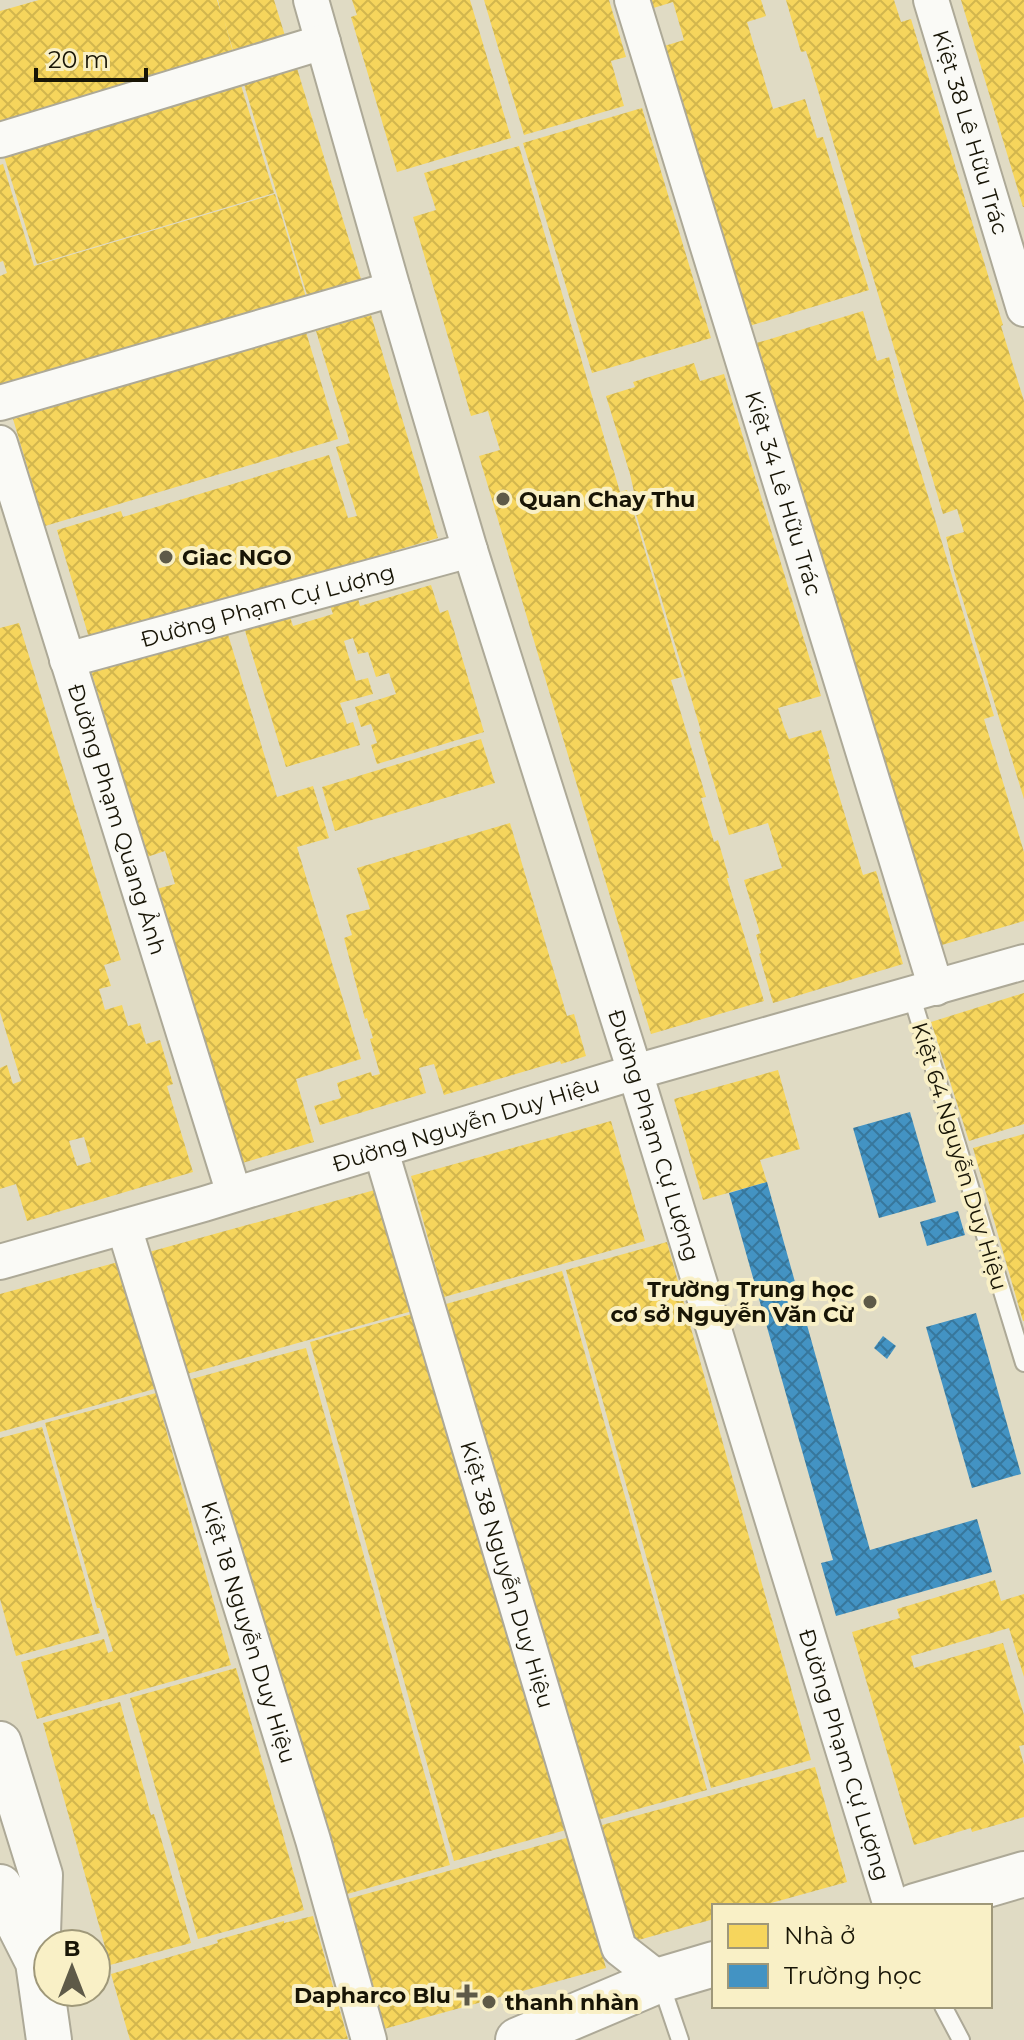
<svg xmlns="http://www.w3.org/2000/svg" width="1024" height="2040" font-family="Montserrat,sans-serif">
<defs>
<pattern id="homes-cross-hatch" width="8" height="8" patternUnits="userSpaceOnUse" patternTransform="scale(2)"><rect width="8" height="8" fill="#f6d55c"/><path d="M0 0l8 8M0 8l8-8" fill="none" stroke="#d2b64e"/></pattern>
<pattern id="schools-cross-hatch" width="8" height="8" patternUnits="userSpaceOnUse" patternTransform="scale(2)"><rect width="8" height="8" fill="#4393c3"/><path d="M0 0l8 8M0 8l8-8" fill="none" stroke="#37779c"/></pattern>
</defs>
<rect width="100%" height="100%" fill="#e0dbc4"/>
<g fill="url(#homes-cross-hatch)" fill-rule="evenodd">
<polygon points="39,0 217,0 221,13 218,0 274,0 286,39 234,54 224,19 235,60 0,125 0,11"/>
<polygon points="352,0 470,0 511,138 397,172 351,17 357,15"/>
<polygon points="484,0 609,0 626,57 611,61 624,106 524,135"/>
<polygon points="644,0 761,0 766,16 747,22 773,109 805,99 817,138 823,137 869,290 746,327 661,47 684,40 673,2 647,10"/>
<polygon points="786,0 894,0 901,22 911,19 1003,325 1001,326 1024,401 1024,799 955,575 946,537 964,532 957,509 943,514 814,77 806,51 801,52"/>
<polygon points="961,0 1024,0 1024,207 1023,207"/>
<polygon points="296,65 364,289 310,305 243,81"/>
<polygon points="240,82 274,193 37,264 3,153"/>
<polygon points="642,108 711,338 592,373 523,143"/>
<polygon points="519,146 620,492 627,490 682,677 671,680 706,797 701,798 714,842 718,840 729,878 727,878 764,1001 651,1034 479,456 500,450 488,411 471,416 413,217 436,210 424,173"/>
<polygon points="3,164 34,266 275,194 308,304 0,388 0,276 7,273 3,261 0,262 0,165"/>
<polygon points="863,311 877,361 889,357 895,378 893,379 994,716 984,719 1024,852 1024,921 935,947 750,345"/>
<polygon points="371,315 438,538 90,641 57,530 121,511 123,517 329,455 348,518 357,516 336,447 350,443 316,331"/>
<polygon points="306,332 338,439 45,526 13,419"/>
<polygon points="694,363 700,381 724,374 821,696 778,708 784,727 789,739 821,730 830,759 828,759 863,875 876,871 903,964 773,1003 759,954 761,953 756,935 760,933 744,880 782,868 768,823 729,835 699,732 701,731 630,494 634,492 630,474 606,396 635,387 633,382"/>
<polygon points="431,585 440,613 448,610 484,732 377,764 371,745 377,743 371,724 361,727 355,707 396,694 389,673 376,677 368,652 358,654 353,638 344,641 356,681 368,678 373,694 340,703 347,724 353,722 360,745 286,767 243,624 288,611 293,626 333,614 329,603 357,595 360,606"/>
<path d="M19,623L121,960L104,965L111,986L99,989L105,1010L122,1005L128,1026L140,1023L146,1044L160,1040L173,1084L167,1086L193,1172L27,1221L16,1184L0,1189V1068L7,1065L13,1084L21,1081L0,1012V628ZM84,1137L91,1162L77,1166L69,1141Z"/>
<polygon points="227,631 277,797 313,786 329,838 297,847 361,1059 296,1079 314,1142 232,1166 149,891 175,884 165,851 147,857 91,671"/>
<polygon points="481,739 495,783 335,831 322,787"/>
<polygon points="510,823 567,1016 574,1014 586,1056 561,1064 560,1061 444,1095 434,1064 419,1068 426,1093 320,1125 314,1106 341,1098 337,1083 371,1072 372,1076 380,1074 370,1039 373,1038 367,1018 365,1019 344,938 352,935 346,915 370,909 357,868"/>
<polygon points="1024,993 1024,1124 969,1141 931,1022"/>
<polygon points="778,1070 800,1149 760,1160 767,1182 703,1200 674,1099"/>
<polygon points="611,1121 645,1241 444,1297 411,1176"/>
<polygon points="1024,1134 1024,1321 1023,1321 973,1148"/>
<polygon points="382,1188 416,1310 183,1375 149,1252"/>
<polygon points="667,1242 811,1760 711,1788 566,1270"/>
<polygon points="122,1261 158,1388 0,1432 0,1294"/>
<polygon points="562,1271 707,1790 590,1822 446,1304"/>
<polygon points="419,1312 566,1830 454,1861 310,1342"/>
<polygon points="306,1348 450,1865 333,1898 188,1380"/>
<polygon points="156,1393 231,1665 37,1719 21,1662 104,1639 108,1653 113,1651 100,1608 97,1608 45,1423"/>
<polygon points="42,1427 100,1633 16,1656 0,1599 0,1438"/>
<polygon points="995,1580 1001,1601 1024,1594 1024,1677 1009,1628 911,1656 914,1668 1003,1643 1024,1715 1024,1745 1019,1746 1024,1765 1024,1817 972,1832 971,1828 914,1845 852,1632 900,1618 897,1609"/>
<polygon points="236,1668 304,1910 198,1939 130,1698"/>
<polygon points="120,1702 151,1815 154,1814 191,1943 110,1965 43,1723"/>
<polygon points="815,1767 847,1882 760,1906 714,1906 714,1919 624,1944 591,1828"/>
<polygon points="570,1837 606,1968 373,2032 337,1902"/>
<polygon points="313,1916 348,2039 130,2040 111,1974 218,1943 217,1940 284,1921 284,1923"/>
</g>
<g fill="url(#schools-cross-hatch)">
<polygon points="910,1112 936,1202 879,1218 853,1128"/>
<polygon points="767,1182 870,1550 977,1519 992,1572 836,1616 821,1563 833,1560 729,1193"/>
<polygon points="958,1211 965,1235 927,1246 920,1222"/>
<polygon points="976,1313 1021,1474 972,1488 926,1327"/>
<polygon points="883,1336 896,1346 887,1359 874,1348"/>
</g>
<g fill="none" stroke-linecap="round" stroke-linejoin="round">
<defs>
<g id="service">
<polyline points="911,994 1024,1363"/>
<polyline points="660,1981 680,2040"/>
<polyline points="943,2006 961,2040"/>
</g>
<g id="minor">
<path id="s1" d="M311,0L393,289L470,550L635,1072L891,1906"/>
<path id="s2" d="M632,0L936,988"/>
<path id="s3" d="M931,0L1024,309"/>
<polyline points="0,140 323,42"/>
<polyline points="0,403 393,289"/>
<path id="s4" d="M0,443L234,1194"/>
<path id="s5" d="M67,660L470,550"/>
<path id="s6" d="M381,1151L619,1948L660,1980"/>
<path id="s7" d="M124,1227L313,1840L369,2040"/>
<path id="s8" d="M0,1262L204,1204L635,1072L1024,962"/>
</g>
<polyline id="tertiary" points="0,1743 41,1875 38,1962"/>
<g id="secondary">
<polyline points="915,1906 1024,1874"/>
<polyline points="518,2040 660,1980 714,1964"/>
</g>
<polyline id="trunk" points="0,1887 38,1962 49,2040"/>
</defs>
<use href="#service" stroke="#ada997" stroke-width="20"/>
<use href="#minor" stroke="#ada997" stroke-width="38"/>
<use href="#tertiary" stroke="#ada997" stroke-width="46"/>
<use href="#secondary" stroke="#ada997" stroke-width="48"/>
<use href="#trunk" stroke="#ada997" stroke-width="48"/>
<use href="#service" stroke="#fafaf6" stroke-width="16"/>
<use href="#minor" stroke="#fafaf6" stroke-width="34"/>
<use href="#tertiary" stroke="#fafaf6" stroke-width="42"/>
<use href="#secondary" stroke="#fafaf6" stroke-width="44"/>
<use href="#trunk" stroke="#fafaf6" stroke-width="44"/>
</g>
<g fill="#5e5a48" stroke="#f9f0c6" stroke-width="3">
<circle cx="503" cy="499" r="8"/>
<circle cx="166" cy="557" r="8"/>
<circle cx="870" cy="1302" r="8"/>
<path d="M463 1983h8v8h8v8h-8v8h-8v-8h-8v-8h8z"/>
<circle cx="489" cy="2002" r="8"/>
</g>
<g text-anchor="middle" stroke-width="8" stroke-linejoin="round" paint-order="stroke">
<g font-size="22" fill="#181506" stroke="#f9f0c6">
<text dy="8" stroke="none"><textPath href="#s3" startOffset="138">Kiệt 38 Lê Hữu Trác</textPath></text>
<text dy="8" stroke="none"><textPath href="#s2" startOffset="516">Kiệt 34 Lê Hữu Trác</textPath></text>
<text dy="8" stroke="none"><textPath href="#s5" startOffset="208">Đường Phạm Cự Lượng</textPath></text>
<text dy="8" stroke="none"><textPath href="#s4" startOffset="394">Đường Phạm Quang Ảnh</textPath></text>
<text dy="8" stroke="none"><textPath href="#s8" startOffset="486">Đường Nguyễn Duy Hiệu</textPath></text>
<text dy="8" stroke="none"><textPath href="#s1" startOffset="1186">Đường Phạm Cự Lượng</textPath></text>
<text transform="translate(960 1156) rotate(73)" y="8">Kiệt 64 Nguyễn Duy Hiệu</text>
<text dy="8" stroke="none"><textPath href="#s6" startOffset="442">Kiệt 38 Nguyễn Duy Hiệu</textPath></text>
<text dy="8" stroke="none"><textPath href="#s7" startOffset="424">Kiệt 18 Nguyễn Duy Hiệu</textPath></text>
<text dy="8" stroke="none"><textPath href="#s1" startOffset="1834">Đường Phạm Cự Lượng</textPath></text>
</g>
<g font-size="22" font-weight="bold" fill="#181506" stroke="#f9f0c6" text-anchor="start">
<text x="519" y="507">Quan Chay Thu</text>
<text x="182" y="565">Giac NGO</text>
<text x="854" y="1297" text-anchor="end">Trường Trung học<tspan x="854" dy="25">cơ sở Nguyễn Văn Cừ</tspan></text>
<text x="451" y="2003" text-anchor="end">Dapharco Blu</text>
<text x="505" y="2010">thanh nhàn</text>
</g>
</g>
<rect x="712" y="1904" width="280" height="104" fill="#f9f0c6" stroke="#9f9879" stroke-width="2"/>
<rect x="728" y="1924" width="40" height="24" fill="#f6d55c" stroke="#9f9879" stroke-width="2"/>
<text x="784" y="1944" font-size="24" fill="#181506">Nhà ở</text>
<rect x="728" y="1964" width="40" height="24" fill="#4393c3" stroke="#9f9879" stroke-width="2"/>
<text x="784" y="1984" font-size="24" fill="#181506">Trường học</text>
<g transform="translate(72 1968)"><circle r="38" fill="#f9f0c6" stroke="#9f9879" stroke-width="2"/>
<path d="M0-6L14 30L0 20L-14 30Z" fill="#5e5a48"/>
<text y="-12" font-size="22" font-weight="bold" text-anchor="middle" fill="#181506">B</text>
</g>
<path d="M36 68v12h110v-12" fill="none" stroke="#181506" stroke-width="4"/>
<text x="48" y="68" font-size="24" fill="#181506" stroke="#f9f0c6" stroke-width="6" paint-order="stroke">20 m</text>
</svg>
